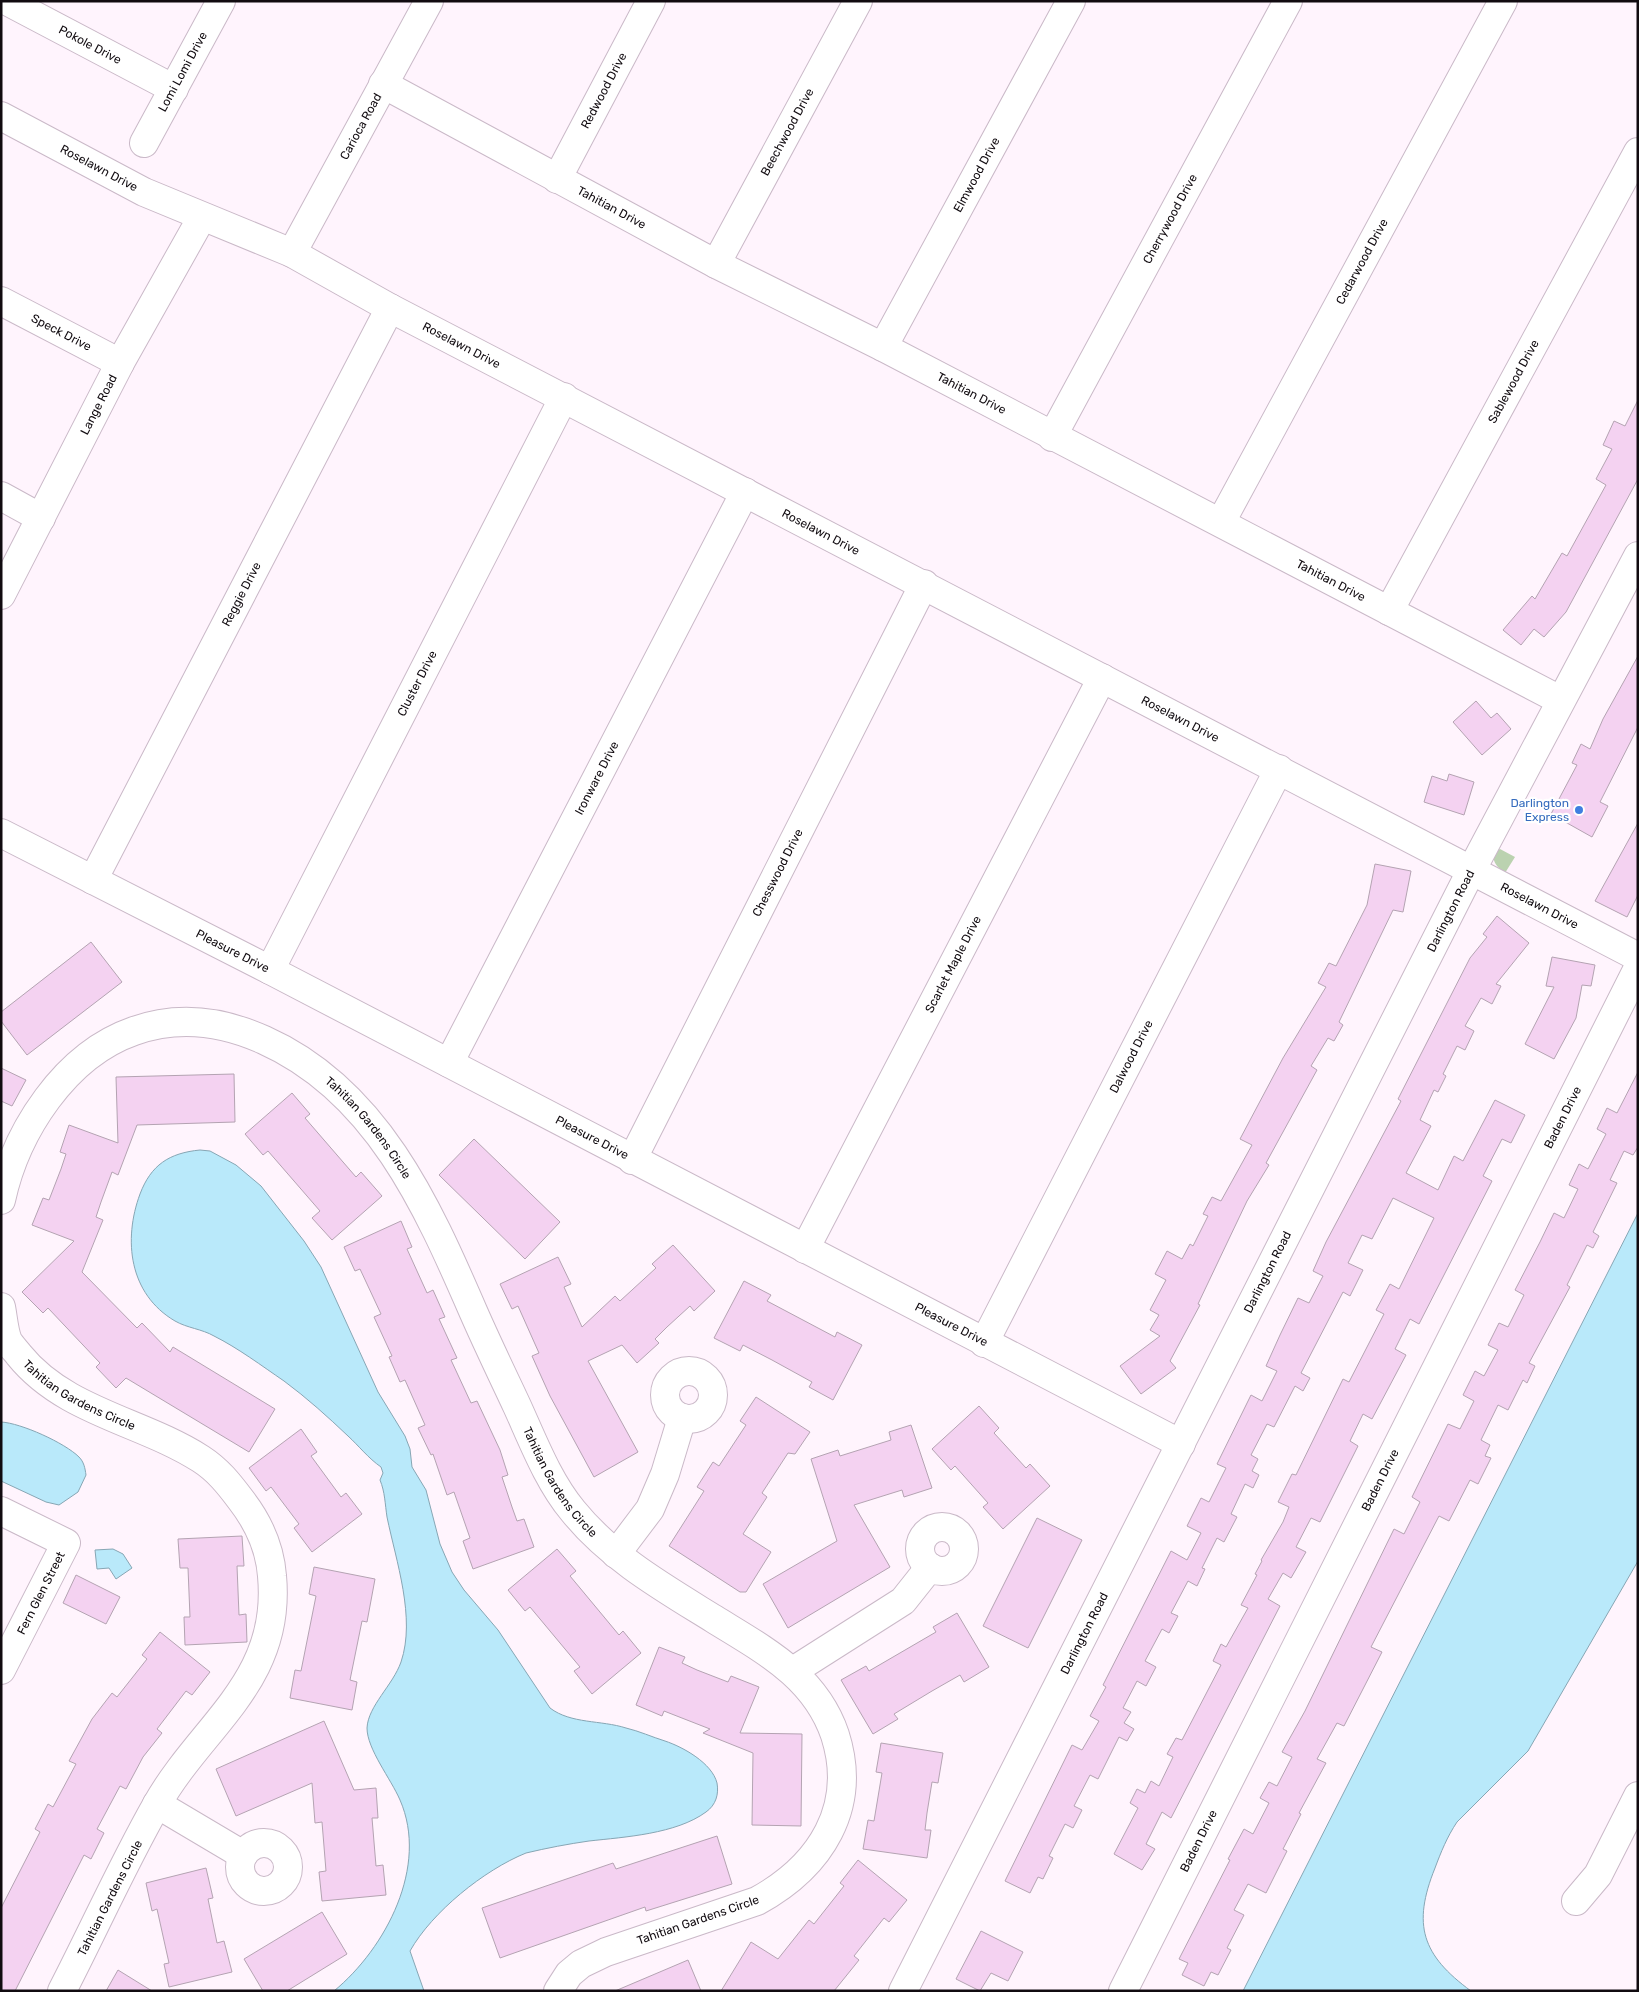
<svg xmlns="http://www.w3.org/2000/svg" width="1639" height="1992" font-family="Rubik,sans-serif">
<rect width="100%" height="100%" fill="#fff4fd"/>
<path fill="#bbd2b0" d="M1500,849L1515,857L1505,873C1497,867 1493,863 1493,853Z"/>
<g fill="#b9e9fa" stroke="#87a6b4">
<path d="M200,1150L210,1151L236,1165L261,1186L304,1241L321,1267L378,1392L405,1436L410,1449L412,1467L426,1490L440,1544L452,1572L464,1590L498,1630L550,1708C571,1724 601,1720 626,1728C639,1731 652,1737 665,1741C683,1747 712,1763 717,1783C719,1794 716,1805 706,1812C676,1834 625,1837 589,1841C568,1844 547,1848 526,1853C484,1870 432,1912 410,1951L424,1991H334C386,1948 429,1866 400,1800C391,1779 367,1749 367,1728C368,1706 393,1685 401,1662C416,1618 396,1561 387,1517C385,1504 385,1492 380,1480L383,1473L381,1467C368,1458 359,1446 348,1436C328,1417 307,1398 284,1381C262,1366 238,1348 214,1336C202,1329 187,1328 175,1321C129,1294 123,1240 140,1194C151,1165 169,1153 200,1150Z"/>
<path d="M1638,1213V1561L1528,1751L1457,1822C1447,1837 1441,1852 1435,1868C1412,1925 1422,1955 1471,1991H1243Z"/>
<path d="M1,1422C21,1423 65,1443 79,1457C84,1462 85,1468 86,1475L78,1492L59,1505L46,1502L1,1481Z"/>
<polygon points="113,1549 123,1554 132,1568 116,1579 109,1568 97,1569 95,1550"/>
</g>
<g fill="#f4d2f1" stroke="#b4a3b2">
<polygon points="1638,400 1638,479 1566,612 1544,637 1534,629 1521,645 1503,630 1532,596 1535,599 1562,553 1567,556 1606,485 1596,479 1612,449 1603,445 1614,421 1625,426"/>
<polygon points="1638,656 1638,727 1600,802 1608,806 1592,837 1551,814 1577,765 1572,763 1581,744 1590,749 1603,719"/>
<polygon points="1476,701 1491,718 1497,713 1511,729 1482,755 1453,722"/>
<polygon points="1449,774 1474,782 1464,815 1424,802 1432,776 1447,781"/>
<polygon points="1638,823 1638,895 1627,917 1595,901"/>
<polygon points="1375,864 1411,871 1403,912 1393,910 1339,1022 1343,1025 1334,1041 1328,1038 1311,1066 1317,1070 1266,1163 1269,1165 1247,1201 1198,1304 1200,1305 1170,1361 1176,1368 1141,1394 1120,1366 1160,1336 1150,1330 1159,1315 1150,1310 1166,1280 1155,1274 1167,1251 1182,1259 1190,1244 1193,1246 1208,1216 1203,1214 1212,1197 1221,1201 1252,1145 1240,1139 1283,1058 1326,987 1318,983 1329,963 1336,966 1367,905"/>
<polygon points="1497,916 1529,943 1496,984 1501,986 1492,1004 1481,998 1465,1026 1474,1031 1465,1050 1457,1046 1443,1074 1446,1076 1438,1092 1434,1090 1420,1120 1431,1126 1406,1173 1438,1190 1454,1156 1463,1161 1495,1100 1525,1115 1511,1143 1502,1139 1483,1176 1492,1181 1419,1324 1410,1319 1395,1349 1406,1355 1372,1419 1363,1414 1350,1441 1358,1446 1320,1522 1311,1518 1296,1547 1306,1552 1291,1578 1283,1573 1268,1599 1280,1606 1171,1818 1162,1812 1146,1844 1155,1849 1142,1870 1114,1854 1138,1808 1130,1803 1137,1789 1145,1793 1151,1781 1159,1786 1173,1757 1167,1754 1176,1738 1182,1740 1221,1665 1213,1661 1221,1644 1226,1647 1248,1608 1241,1605 1257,1575 1255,1574 1262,1561 1261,1560 1283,1522 1289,1507 1278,1502 1292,1474 1296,1475 1343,1379 1349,1382 1384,1314 1376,1310 1390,1284 1399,1289 1434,1218 1393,1198 1372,1239 1362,1235 1348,1263 1363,1270 1350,1296 1343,1292 1301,1373 1310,1378 1303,1391 1295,1386 1274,1427 1267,1424 1251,1455 1258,1459 1252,1471 1259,1475 1253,1488 1245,1484 1231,1514 1237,1517 1224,1542 1217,1538 1202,1568 1205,1569 1197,1586 1188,1581 1171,1613 1178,1616 1169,1633 1162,1629 1145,1661 1156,1667 1146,1686 1137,1681 1123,1708 1131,1712 1124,1723 1134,1729 1127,1741 1119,1737 1098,1779 1090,1775 1074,1806 1082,1810 1073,1828 1065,1824 1049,1856 1053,1858 1043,1879 1038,1877 1030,1893 1005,1881 1072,1745 1082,1750 1099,1721 1090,1716 1106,1687 1103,1685 1171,1551 1187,1560 1201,1533 1187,1526 1201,1498 1209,1502 1226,1468 1217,1464 1251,1395 1262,1401 1277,1371 1266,1366 1280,1335 1298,1298 1309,1303 1323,1276 1313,1271 1326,1242 1401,1101 1398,1099 1470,958 1487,937 1483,934"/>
<polygon points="91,942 122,982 27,1055 1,1021 1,1012"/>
<polygon points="1552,957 1595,965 1591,986 1582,985 1576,1018 1554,1059 1525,1044 1554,987 1546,986"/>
<polygon points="1,1068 26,1080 12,1106 1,1101"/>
<polygon points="1638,1072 1638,1147 1633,1155 1624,1151 1610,1180 1617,1183 1593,1232 1599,1236 1593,1248 1587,1245 1567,1285 1570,1287 1529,1363 1535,1366 1527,1383 1523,1380 1508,1410 1498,1405 1481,1440 1490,1445 1485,1456 1491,1458 1478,1484 1470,1480 1449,1521 1439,1516 1371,1647 1382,1652 1344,1726 1337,1723 1317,1759 1326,1763 1299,1813 1301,1814 1283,1849 1287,1851 1266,1893 1248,1884 1234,1910 1244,1915 1227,1948 1231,1950 1218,1975 1211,1972 1204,1986 1182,1975 1188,1963 1179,1959 1230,1860 1228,1859 1244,1829 1253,1834 1269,1803 1260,1798 1269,1782 1277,1786 1292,1757 1282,1752 1305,1711 1394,1529 1404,1534 1420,1502 1412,1497 1448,1424 1460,1429 1474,1401 1463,1395 1475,1371 1484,1376 1498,1350 1488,1345 1499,1323 1508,1327 1524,1295 1515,1290 1540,1242 1554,1213 1564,1218 1578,1189 1569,1185 1579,1164 1588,1169 1606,1134 1597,1129 1607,1108 1617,1113"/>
<polygon points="234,1074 235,1122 137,1125 118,1175 112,1172 101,1202 96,1217 103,1220 82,1272 137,1328 142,1323 170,1352 173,1347 275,1409 249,1452 126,1378 116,1388 96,1367 100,1363 48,1308 43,1313 22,1292 74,1241 32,1225 43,1198 49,1200 61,1169 66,1154 60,1152 69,1125 118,1143 116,1077"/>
<polygon points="292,1093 310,1114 305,1118 356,1177 361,1172 382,1196 332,1240 312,1218 320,1211 268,1151 263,1155 245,1134"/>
<polygon points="474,1139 560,1222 525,1259 439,1175"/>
<polygon points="401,1221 412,1247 407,1249 427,1293 433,1290 445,1317 439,1319 457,1358 451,1360 471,1403 477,1401 500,1450 508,1475 502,1477 512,1507 517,1521 524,1519 534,1547 473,1569 463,1541 470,1538 454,1492 447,1495 433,1454 431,1455 418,1428 425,1425 405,1380 400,1382 389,1357 392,1356 374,1317 381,1314 360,1269 355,1271 344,1247"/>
<polygon points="673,1245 715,1291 694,1311 690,1306 667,1327 655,1339 659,1343 637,1363 622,1345 588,1361 638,1452 594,1477 550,1396 532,1356 539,1353 518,1306 512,1309 500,1284 558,1257 571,1284 564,1287 582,1327 615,1296 620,1301 656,1268 652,1264"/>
<polygon points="744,1281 771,1295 767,1301 835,1337 837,1332 862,1345 833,1400 809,1387 812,1382 772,1360 743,1345 740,1351 714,1338"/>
<polygon points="756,1397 810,1432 795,1454 788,1453 762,1493 767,1497 743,1534 771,1552 746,1592 740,1592 669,1546 704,1491 697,1487 713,1462 719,1466 746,1425 740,1421"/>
<polygon points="979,1406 999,1428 994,1433 1026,1468 1030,1464 1050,1486 1003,1529 983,1507 988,1503 955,1466 951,1470 932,1449"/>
<polygon points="911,1425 932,1488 904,1497 902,1490 854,1505 890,1567 788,1628 763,1584 837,1541 811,1459 838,1450 840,1456 891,1440 889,1432"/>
<polygon points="301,1429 317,1452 311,1456 341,1497 346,1493 362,1514 312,1552 294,1528 299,1524 271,1487 266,1491 249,1468"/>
<polygon points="1037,1518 1082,1540 1028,1648 983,1626"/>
<polygon points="242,1536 244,1566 237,1566 239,1615 246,1614 247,1642 185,1645 184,1617 190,1617 188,1568 180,1568 178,1539"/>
<polygon points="557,1549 576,1571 570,1576 580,1588 619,1635 623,1631 641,1653 592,1694 574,1671 580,1667 530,1607 525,1611 508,1590"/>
<polygon points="314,1567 375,1579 367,1622 362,1621 350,1680 357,1682 352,1710 290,1698 295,1670 301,1671 316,1596 309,1594"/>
<polygon points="76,1575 120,1597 106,1624 63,1603"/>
<polygon points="957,1613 989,1667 964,1682 960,1675 932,1691 894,1714 898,1719 873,1734 841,1680 866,1666 869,1671 936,1632 933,1627"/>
<polygon points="160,1632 210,1672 192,1695 186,1691 157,1729 162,1733 143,1757 126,1789 120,1786 97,1829 104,1833 91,1859 84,1855 15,1991 1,1991 1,1908 40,1832 35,1829 48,1804 53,1807 76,1764 69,1761 92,1719 112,1693 117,1697 147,1659 142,1655"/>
<polygon points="659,1647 685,1657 682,1663 697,1670 728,1682 731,1676 759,1687 740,1733 802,1734 801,1826 752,1825 753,1753 703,1733 710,1729 664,1711 662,1716 636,1705"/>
<polygon points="324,1721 354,1790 376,1788 378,1818 372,1818 376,1866 383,1865 386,1895 322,1901 319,1872 326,1871 322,1822 315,1823 312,1783 236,1816 216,1769"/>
<polygon points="881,1743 943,1753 938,1783 932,1782 927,1813 925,1830 931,1830 927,1858 863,1849 868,1820 874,1821 882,1773 876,1772"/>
<polygon points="717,1836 732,1884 646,1911 645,1907 500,1958 482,1908 613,1863 616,1869"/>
<polygon points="858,1860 907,1900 889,1922 884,1918 854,1956 859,1960 834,1991 721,1991 751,1942 778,1959 809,1920 814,1924 844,1886 840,1883"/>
<polygon points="206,1868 213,1898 208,1899 217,1943 224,1941 232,1972 169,1987 164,1964 169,1963 157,1909 152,1911 146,1883"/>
<polygon points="322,1912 347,1954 287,1991 263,1991 244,1959"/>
<polygon points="981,1931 1023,1952 1008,1981 991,1973 980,1991 956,1979"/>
<polygon points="688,1960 701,1991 615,1991"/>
<polygon points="118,1970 152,1991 106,1991"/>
</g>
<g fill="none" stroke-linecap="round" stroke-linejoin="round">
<defs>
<g id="minor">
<path id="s1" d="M7,1L174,89"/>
<path id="s2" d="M383,84L716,264L883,347L1560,700"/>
<path id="s3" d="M1,116L144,192L292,253L390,308L1638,957"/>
<path id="s4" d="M144,143L221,1"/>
<path id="s5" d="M557,179L651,1"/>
<path id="s6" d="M292,253L429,1"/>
<path id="s7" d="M716,264L858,1"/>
<path id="s8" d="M1,301L120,363"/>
<path id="s9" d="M883,347L1071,1"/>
<path id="s10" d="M1052,437L1288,1"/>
<polyline points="1,496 41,518"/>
<path id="s11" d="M1221,522L1503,1"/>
<path id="s12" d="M1,595L120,363L202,217"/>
<path id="s13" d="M1389,611L1638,152"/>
<path id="s14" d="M1,833L270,970L1181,1444"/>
<path id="s15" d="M93,880L390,308"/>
<path id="s16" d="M270,970L564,397"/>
<path id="s17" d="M449,1063L745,492"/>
<path id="s18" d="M632,1160L924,584"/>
<path id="s19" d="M1,1200C16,1131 65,1055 134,1031C179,1015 222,1021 264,1040C376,1090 427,1205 473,1311C487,1343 502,1374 517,1406C533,1441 548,1481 573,1511C611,1558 664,1588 714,1619C764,1650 815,1676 835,1735C858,1807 821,1866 757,1901L606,1952L581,1964L569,1974L558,1991"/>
<path id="s20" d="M805,1249L1102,678"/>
<path id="s21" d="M1,1307C3,1317 4,1332 8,1341C11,1346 16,1351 19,1355C65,1412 142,1421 201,1459C218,1470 229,1484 241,1500C258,1522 270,1548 272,1576C282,1682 201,1725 156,1806C122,1866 94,1929 62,1991"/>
<path id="s22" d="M984,1343L1279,769"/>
<circle cx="689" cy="1395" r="24"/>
<polyline points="1,1511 66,1543 1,1670"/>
<circle cx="942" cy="1549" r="22"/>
<polyline points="616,1554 650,1509 665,1474 682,1418"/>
<polyline points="793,1671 903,1601 930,1567"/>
<polyline points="157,1804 243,1855"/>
<circle cx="264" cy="1867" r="24"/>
<polyline points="1576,1901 1598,1875 1638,1796"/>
<path id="s23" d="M903,1991L1471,871L1638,556"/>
<path id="s24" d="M1123,1991L1638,968"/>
</g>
</defs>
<use href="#minor" stroke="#cab9c8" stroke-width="30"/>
<use href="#minor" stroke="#fff" stroke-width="28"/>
</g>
<circle fill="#3f7fe0" stroke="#fff" stroke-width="2" cx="1579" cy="810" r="5"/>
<g text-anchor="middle" stroke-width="4.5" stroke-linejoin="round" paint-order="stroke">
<g font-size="12" fill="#110b10" stroke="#fff">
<text dy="4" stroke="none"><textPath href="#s1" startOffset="94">Pokole Drive</textPath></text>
<text dy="4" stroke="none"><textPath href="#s4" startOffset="81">Lomi Lomi Drive</textPath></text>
<text dy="4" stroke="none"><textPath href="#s5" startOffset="100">Redwood Drive</textPath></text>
<text dy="4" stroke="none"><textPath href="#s6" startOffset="144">Carioca Road</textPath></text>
<text dy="4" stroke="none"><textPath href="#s7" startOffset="150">Beechwood Drive</textPath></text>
<text dy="4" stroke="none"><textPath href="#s3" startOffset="111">Roselawn Drive</textPath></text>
<text dy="4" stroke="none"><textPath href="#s9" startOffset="196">Elmwood Drive</textPath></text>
<text dy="4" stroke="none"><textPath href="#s2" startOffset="260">Tahitian Drive</textPath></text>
<text dy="4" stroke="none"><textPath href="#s10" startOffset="248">Cherrywood Drive</textPath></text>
<text dy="4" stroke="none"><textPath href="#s11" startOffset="296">Cedarwood Drive</textPath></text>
<text dy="4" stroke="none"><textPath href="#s8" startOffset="68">Speck Drive</textPath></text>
<text dy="4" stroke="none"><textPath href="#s3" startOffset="515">Roselawn Drive</textPath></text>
<text dy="4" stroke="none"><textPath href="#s13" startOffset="261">Sablewood Drive</textPath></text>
<text dy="4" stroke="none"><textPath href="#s2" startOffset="665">Tahitian Drive</textPath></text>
<text dy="4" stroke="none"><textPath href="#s12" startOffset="214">Lange Road</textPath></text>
<text dy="4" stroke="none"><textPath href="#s3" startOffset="920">Roselawn Drive</textPath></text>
<text dy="4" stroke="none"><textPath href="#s2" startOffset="1070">Tahitian Drive</textPath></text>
<text dy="4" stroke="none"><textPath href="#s15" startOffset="322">Reggie Drive</textPath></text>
<text dy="4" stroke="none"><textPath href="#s16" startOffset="322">Cluster Drive</textPath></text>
<text dy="4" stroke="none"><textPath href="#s3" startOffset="1325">Roselawn Drive</textPath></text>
<text dy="4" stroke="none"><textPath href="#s17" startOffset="321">Ironware Drive</textPath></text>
<text dy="4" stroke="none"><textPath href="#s18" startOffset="322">Chesswood Drive</textPath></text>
<text dy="4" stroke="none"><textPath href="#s3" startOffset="1730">Roselawn Drive</textPath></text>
<text dy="4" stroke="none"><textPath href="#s23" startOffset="1211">Darlington Road</textPath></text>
<text dy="4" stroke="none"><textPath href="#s14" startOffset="260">Pleasure Drive</textPath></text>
<text dy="4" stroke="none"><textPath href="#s20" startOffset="321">Scarlet Maple Drive</textPath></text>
<text dy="4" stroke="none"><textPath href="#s22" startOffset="322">Dalwood Drive</textPath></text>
<text dy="4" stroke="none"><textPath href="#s24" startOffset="978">Baden Drive</textPath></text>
<text dy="4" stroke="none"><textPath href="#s19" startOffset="496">Tahitian Gardens Circle</textPath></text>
<text dy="4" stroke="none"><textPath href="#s14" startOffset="665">Pleasure Drive</textPath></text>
<text dy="4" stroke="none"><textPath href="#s23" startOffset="806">Darlington Road</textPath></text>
<text dy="4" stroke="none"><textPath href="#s14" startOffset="1070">Pleasure Drive</textPath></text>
<text dy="4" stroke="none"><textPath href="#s21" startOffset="126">Tahitian Gardens Circle</textPath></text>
<text dy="4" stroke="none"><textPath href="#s24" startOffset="572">Baden Drive</textPath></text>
<text dy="4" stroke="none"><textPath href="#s19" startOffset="901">Tahitian Gardens Circle</textPath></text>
<text transform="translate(41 1593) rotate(-63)" y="4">Fern Glen Street</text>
<text dy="4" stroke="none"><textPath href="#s23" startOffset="401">Darlington Road</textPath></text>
<text dy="4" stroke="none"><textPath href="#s24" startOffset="168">Baden Drive</textPath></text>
<text transform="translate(110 1898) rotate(-63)" y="4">Tahitian Gardens Circle</text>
<text transform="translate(698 1920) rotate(-19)" y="4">Tahitian Gardens Circle</text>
</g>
<g font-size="12" fill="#366cbe" stroke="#fff" text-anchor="end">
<text x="1569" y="807">Darlington<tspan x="1569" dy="14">Express</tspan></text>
</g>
</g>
<rect width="1639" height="1992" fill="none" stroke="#110b10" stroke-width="5"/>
</svg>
